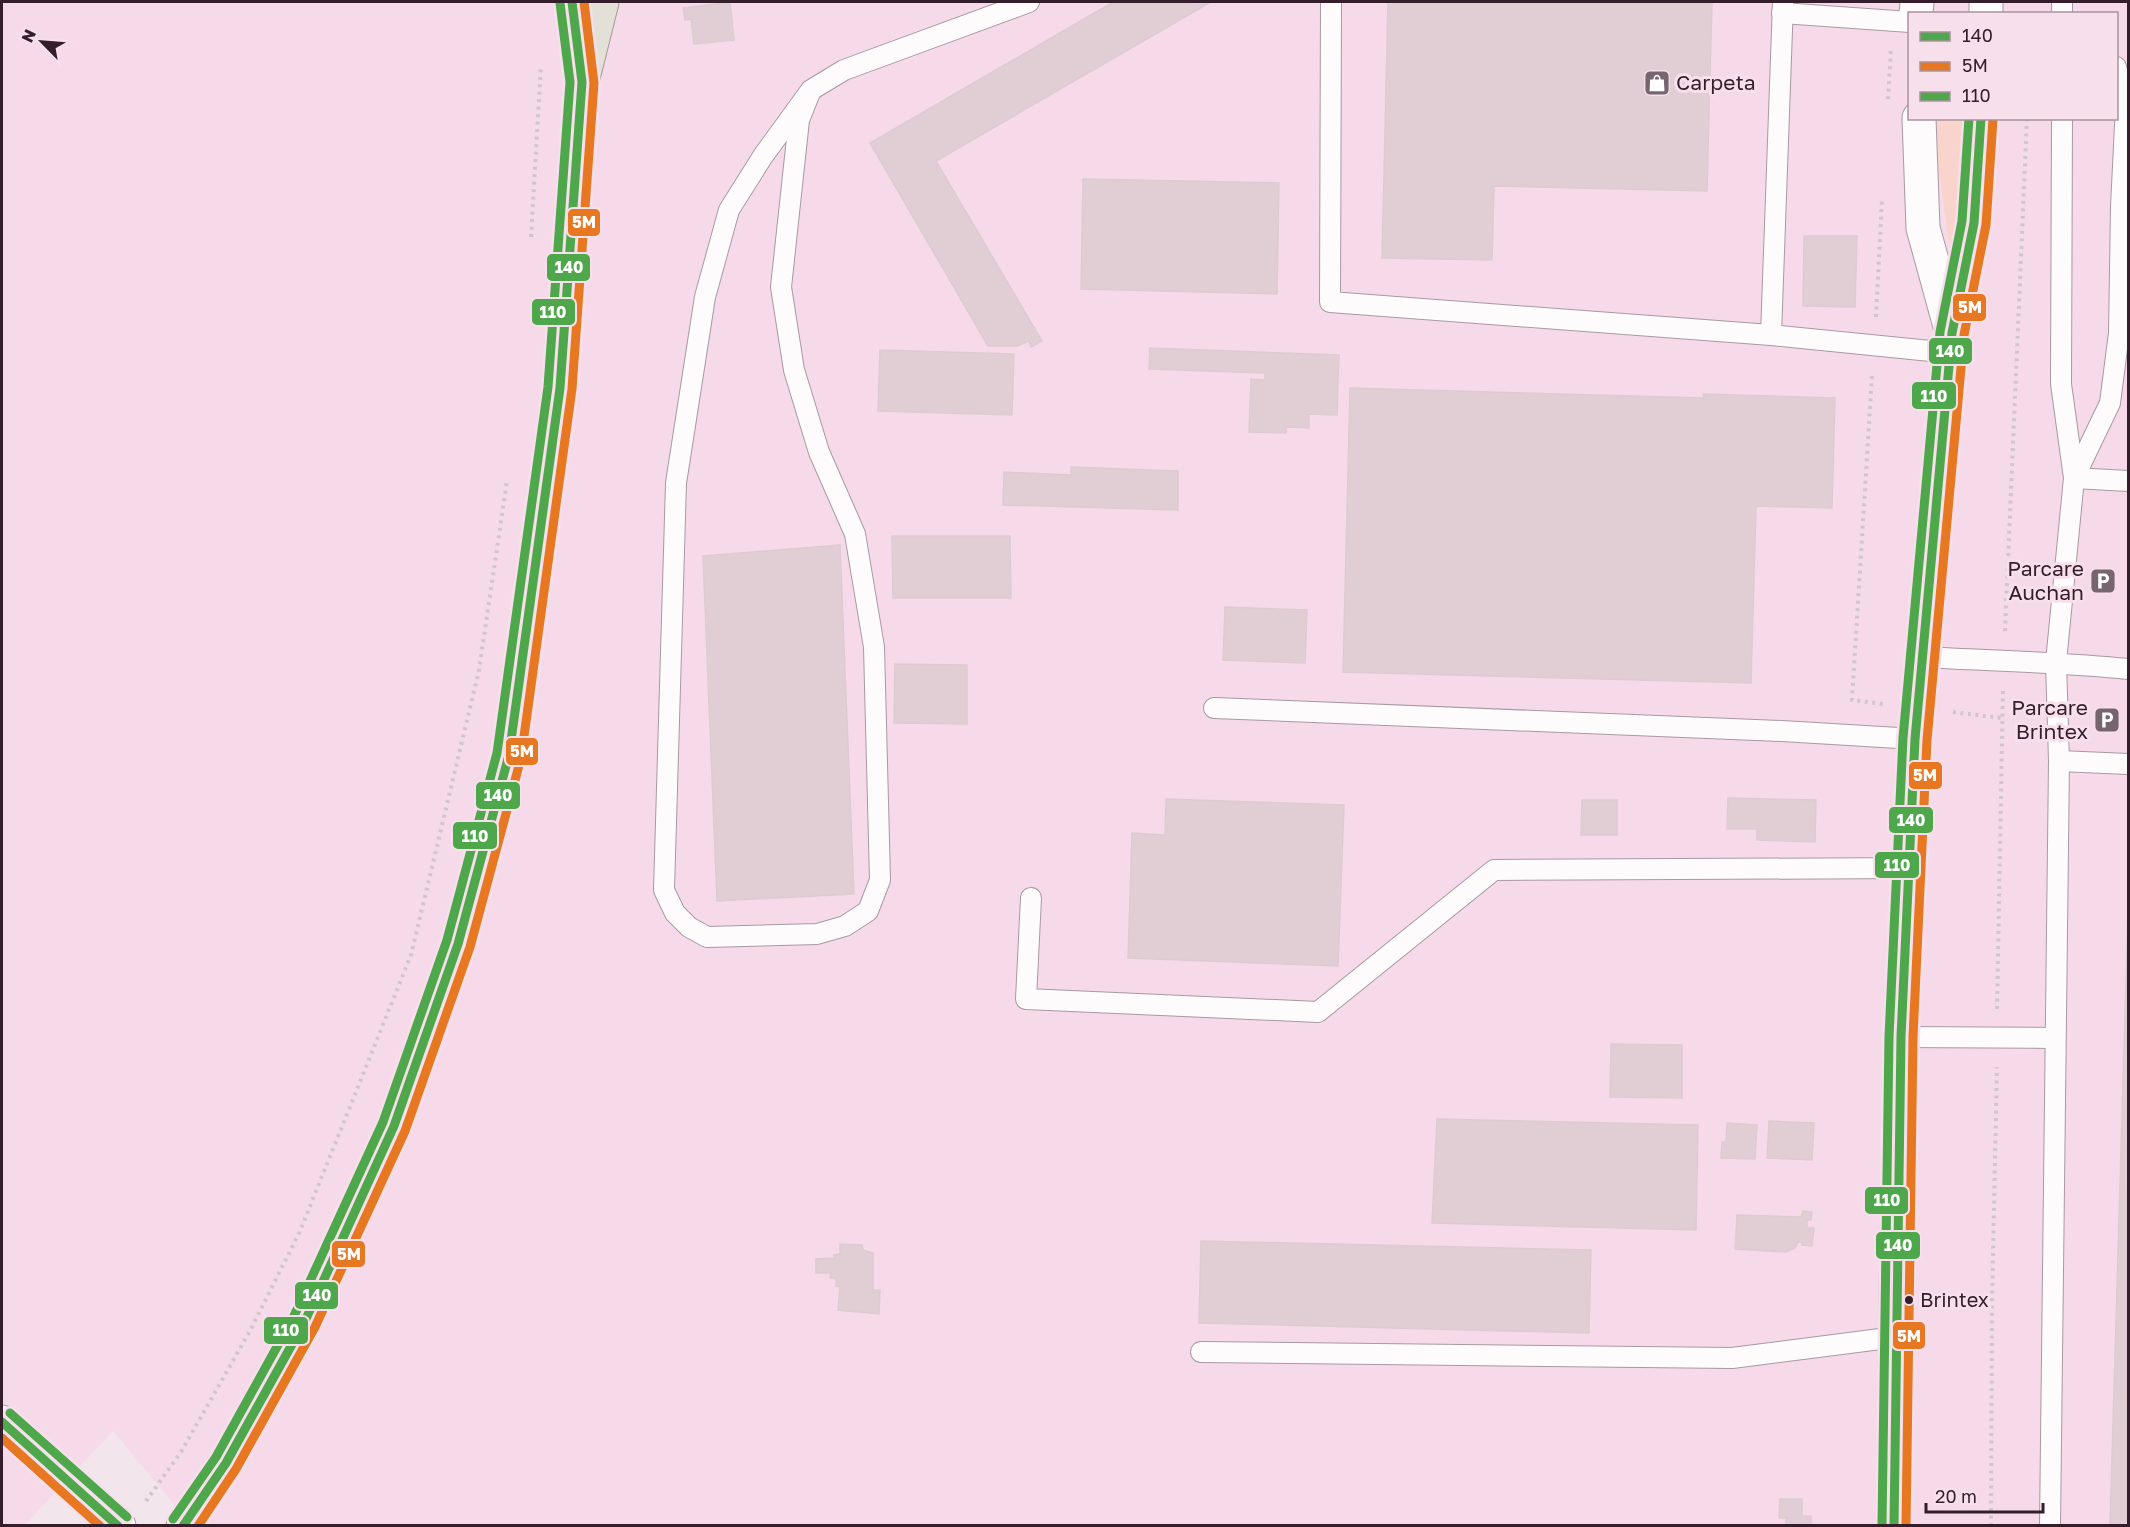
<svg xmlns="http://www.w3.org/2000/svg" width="2130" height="1527" font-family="'Golos Text',sans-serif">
<rect width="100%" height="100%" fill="#f2e5ec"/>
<path fill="#f7daea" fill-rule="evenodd" d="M2,2H2128V1525L192,1526L113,1431L25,1525H2ZM1910,14H2116V118H1910Z"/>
<polygon fill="#f8d4cc" points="1937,119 1963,119 1962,181 1953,269 1936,152"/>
<g fill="#e1ced4" stroke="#decbd1" stroke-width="1.5">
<polygon points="730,2 734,40 694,44 691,19 685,20 683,8"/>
<polygon points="1113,2 1211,2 936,161 1042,341 1031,347 1029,341 1017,346 988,346 870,143"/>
<polygon points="1388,2 1712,2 1707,191 1494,186 1492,260 1382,258"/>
<polygon points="1083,179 1279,183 1277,294 1081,289"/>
<polygon points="1804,236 1857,236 1855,307 1803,306"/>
<polygon points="1150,348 1339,355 1337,415 1309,414 1309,428 1286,427 1286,433 1249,432 1251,379 1265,380 1265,373 1149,369"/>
<polygon points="880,350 1014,354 1012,415 878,411"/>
<polygon points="1350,388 1704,398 1703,394 1835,398 1832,508 1756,506 1751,683 1343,672"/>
<polygon points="1071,467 1178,471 1178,510 1003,505 1004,472 1071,475"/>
<polygon points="892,536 1010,536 1011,598 893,598"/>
<polygon points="840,545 854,894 717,901 703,556"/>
<polygon points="1225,607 1307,610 1305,663 1223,660"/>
<polygon points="895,664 967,665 967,724 894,723"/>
<polygon points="1728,798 1816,800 1815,842 1757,840 1757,829 1727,829"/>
<polygon points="1166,799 1344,805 1338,966 1128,958 1132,833 1165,835"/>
<polygon points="1582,800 1617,800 1617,835 1581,835"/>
<polygon points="2128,911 2128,1526 2110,1526"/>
<polygon points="1611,1044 1682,1045 1682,1098 1610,1097"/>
<polygon points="1437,1119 1698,1125 1696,1230 1432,1223"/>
<polygon points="1769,1121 1814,1123 1812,1160 1767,1158"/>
<polygon points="1727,1123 1757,1125 1755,1159 1721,1158 1722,1142 1726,1142"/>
<polygon points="1803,1211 1812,1212 1811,1220 1807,1220 1807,1228 1814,1228 1812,1246 1802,1245 1802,1242 1798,1242 1795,1248 1786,1252 1735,1249 1737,1215 1801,1217"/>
<polygon points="1201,1241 1591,1250 1589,1333 1199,1323"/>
<polygon points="840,1244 862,1245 863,1250 873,1253 873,1290 880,1290 879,1314 838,1310 840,1287 836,1286 836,1278 830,1278 831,1273 816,1273 816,1259 834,1258 834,1255 840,1254"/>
<polygon points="1780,1499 1802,1499 1802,1516 1811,1516 1811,1526 1786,1526 1786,1518 1779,1518"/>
</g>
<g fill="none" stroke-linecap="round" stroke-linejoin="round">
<defs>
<g id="lane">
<polyline points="1331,2 1330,302 1771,335 1951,353"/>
<polyline points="1782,13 1910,22"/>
<polyline points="2062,14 2062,2"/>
<polyline points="2116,67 2126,104 2121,207 2119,333 2110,403 2074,478 2128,481"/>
<polyline points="811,90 799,120 781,287 794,370 819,452 855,534 874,647 880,880 868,911 845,926 817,934 707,937 689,927 675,913 664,890 676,483 705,297 729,210 763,156 811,90 844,70 1029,2"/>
<polyline points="1771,335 1783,2"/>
<path d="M1923,657C1992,661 2060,662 2128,669"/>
<polyline points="1214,708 1782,731 1915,739"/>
<polyline points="2059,761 2128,764"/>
<polyline points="1031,898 1026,999 1318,1012 1494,870 1908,868"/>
<polyline points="1901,1037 2055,1038"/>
<polyline points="1201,1352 1732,1358 1896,1337"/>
<polyline points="2050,1526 2059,761 2056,662 2074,478 2061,384 2062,118"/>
</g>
<g id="secondary">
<polyline points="1916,14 1917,2"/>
<polyline points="1986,14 1986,2"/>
<polyline points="1919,118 1923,228 1950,326"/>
<polyline points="2,1422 119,1526"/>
<polyline points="1894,1526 1896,1293 1901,1037 1915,739 1952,333 1974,223 1981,118"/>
</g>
<g id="primary">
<polyline points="572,2 580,62"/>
<polyline points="183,1526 226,1463 305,1321 340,1247 394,1126 458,944 509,755 560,388 582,82 602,2"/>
</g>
</defs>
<use href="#lane" stroke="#a899a2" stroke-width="22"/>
<use href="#secondary" stroke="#a899a2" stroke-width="35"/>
<use href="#primary" stroke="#a39a8e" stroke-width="35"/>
<g stroke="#cfc7cc" stroke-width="4" stroke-dasharray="3 4.5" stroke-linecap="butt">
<polyline points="1888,99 1891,49"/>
<polyline points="531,237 541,65"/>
<polyline points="1876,317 1882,199"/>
<polyline points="1872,376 1852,700 1883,704"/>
<polyline points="2005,631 2027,118"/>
<polyline points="1953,712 2002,718"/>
<polyline points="1997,1009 2003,689"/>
<polyline points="146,1501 181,1452 251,1329 300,1231 411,955 479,670 507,481"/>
<polyline points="1991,1526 1992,1301 1997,1067"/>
</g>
<use href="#lane" stroke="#fdfbfc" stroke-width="20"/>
<use href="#secondary" stroke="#fdfbfc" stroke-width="33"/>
<use href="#primary" stroke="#e3e0d8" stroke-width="33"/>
<defs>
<g id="bus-1">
<polyline points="2,1422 118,1526"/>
<polyline points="183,1526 226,1463 305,1321 394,1126 458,944 509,755 560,388 582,82 572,2"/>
<polyline points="1894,1526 1901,1037 1915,739 1952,333 1974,223 1981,118"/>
</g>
<g id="bus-2">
<polyline points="2,1438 100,1526"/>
<polyline points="198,1526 236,1469 315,1327 405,1131 470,947 521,758 572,389 594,83 584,2"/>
<polyline points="1906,1526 1913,1037 1927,740 1964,335 1986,225 1993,119"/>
</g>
<g id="bus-3">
<polyline points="10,1413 127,1517"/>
<polyline points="173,1519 216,1457 294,1316 383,1122 447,940 497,753 548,387 570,82 560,3"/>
<polyline points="1882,1526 1889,1037 1903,738 1940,332 1962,221 1969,118"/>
</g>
</defs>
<use href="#bus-1" stroke="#f8dfec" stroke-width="14"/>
<use href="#bus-2" stroke="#f8dfec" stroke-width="14"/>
<use href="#bus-3" stroke="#f8dfec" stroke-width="14"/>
<use href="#bus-1" stroke="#4ea74b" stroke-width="9"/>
<use href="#bus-2" stroke="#e77721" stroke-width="9"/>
<use href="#bus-3" stroke="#4ea74b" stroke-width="9"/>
</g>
<defs>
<symbol id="shop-square" viewBox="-11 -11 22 22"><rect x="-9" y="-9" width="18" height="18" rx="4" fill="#76646f" stroke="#f8dfec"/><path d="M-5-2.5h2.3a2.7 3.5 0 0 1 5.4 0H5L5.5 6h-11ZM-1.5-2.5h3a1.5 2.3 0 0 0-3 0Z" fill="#fff"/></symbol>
<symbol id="parking-square" viewBox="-11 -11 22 22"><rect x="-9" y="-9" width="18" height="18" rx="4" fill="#76646f" stroke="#f8dfec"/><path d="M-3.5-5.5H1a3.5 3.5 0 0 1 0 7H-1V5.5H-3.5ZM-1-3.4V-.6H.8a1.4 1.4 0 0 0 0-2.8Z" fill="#fff"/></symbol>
</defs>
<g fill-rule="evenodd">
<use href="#shop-square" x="1642" y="68" width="30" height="30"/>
<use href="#parking-square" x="2088" y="566" width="30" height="30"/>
<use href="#parking-square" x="2092" y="705" width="30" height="30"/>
</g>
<circle fill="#341e2b" stroke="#f8dfec" stroke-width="2" cx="1909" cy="1300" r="5"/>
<g text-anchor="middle" stroke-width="6" stroke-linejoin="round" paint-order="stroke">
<g font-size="20" fill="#341e2b" stroke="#f8dfec" text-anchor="start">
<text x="1920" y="1307">Brintex</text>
</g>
<g font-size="21" fill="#341e2b" stroke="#f8dfec" text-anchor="end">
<text x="1676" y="90" text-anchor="start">Carpeta</text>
<text x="2084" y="576">Parcare<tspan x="2084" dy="24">Auchan</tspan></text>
<text x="2088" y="715">Parcare<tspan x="2088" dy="24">Brintex</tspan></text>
</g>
</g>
<g stroke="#f8dfec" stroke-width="2">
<rect x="567" y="208" width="34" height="29" rx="6" fill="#e77721"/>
<rect x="546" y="253" width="45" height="29" rx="6" fill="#4ea74b"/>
<rect x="1952" y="293" width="35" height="29" rx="6" fill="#e77721"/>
<rect x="531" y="298" width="45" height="28" rx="6" fill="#4ea74b"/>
<rect x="1928" y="337" width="45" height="28" rx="6" fill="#4ea74b"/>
<rect x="1911" y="381" width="46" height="29" rx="6" fill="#4ea74b"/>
<rect x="505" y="737" width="34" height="29" rx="6" fill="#e77721"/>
<rect x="1908" y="761" width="35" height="29" rx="6" fill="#e77721"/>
<rect x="475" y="781" width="46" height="29" rx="6" fill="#4ea74b"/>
<rect x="1888" y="806" width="46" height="28" rx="6" fill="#4ea74b"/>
<rect x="452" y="821" width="46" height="29" rx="6" fill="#4ea74b"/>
<rect x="1874" y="851" width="46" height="28" rx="6" fill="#4ea74b"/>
<rect x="1864" y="1186" width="45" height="29" rx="6" fill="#4ea74b"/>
<rect x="1875" y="1231" width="46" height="29" rx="6" fill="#4ea74b"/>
<rect x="331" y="1240" width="35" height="28" rx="6" fill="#e77721"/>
<rect x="294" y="1281" width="45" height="29" rx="6" fill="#4ea74b"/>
<rect x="263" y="1316" width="46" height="29" rx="6" fill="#4ea74b"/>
<rect x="1892" y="1321" width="34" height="29" rx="6" fill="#e77721"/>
</g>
<g font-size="16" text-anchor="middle" font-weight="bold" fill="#fff">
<text x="584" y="228">5M</text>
<text x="569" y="273">140</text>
<text x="1970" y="313">5M</text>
<text x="553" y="318">110</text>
<text x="1950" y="357">140</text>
<text x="1934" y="402">110</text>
<text x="522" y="757">5M</text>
<text x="1925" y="781">5M</text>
<text x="498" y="801">140</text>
<text x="1911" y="826">140</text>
<text x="475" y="842">110</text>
<text x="1897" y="871">110</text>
<text x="1887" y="1206">110</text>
<text x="1898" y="1251">140</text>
<text x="349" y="1260">5M</text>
<text x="317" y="1301">140</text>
<text x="286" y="1336">110</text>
<text x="1909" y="1342">5M</text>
</g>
<rect width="2130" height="1527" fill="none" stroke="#341e2b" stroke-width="6"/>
<rect x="1908" y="12" width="210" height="108" fill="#f8dfec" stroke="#aa929f" stroke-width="1.5"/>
<rect x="1920" y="32" width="30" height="9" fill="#4ea74b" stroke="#aa929f" stroke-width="1.5"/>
<text x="1962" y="42" font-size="18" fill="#341e2b">140</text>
<rect x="1920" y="62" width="30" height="9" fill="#e77721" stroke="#aa929f" stroke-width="1.5"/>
<text x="1962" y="72" font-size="18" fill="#341e2b">5M</text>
<rect x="1920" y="92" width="30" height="9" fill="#4ea74b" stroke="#aa929f" stroke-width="1.5"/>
<text x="1962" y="102" font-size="18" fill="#341e2b">110</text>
<g transform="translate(42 42) rotate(295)" stroke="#f8dfec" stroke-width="4.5" paint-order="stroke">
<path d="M0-4.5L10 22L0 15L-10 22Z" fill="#341e2b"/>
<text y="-9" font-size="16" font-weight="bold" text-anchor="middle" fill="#341e2b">N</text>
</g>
<path d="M1926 1503v9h117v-9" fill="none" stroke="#341e2b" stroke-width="3"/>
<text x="1935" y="1503" font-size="18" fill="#341e2b" stroke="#f8dfec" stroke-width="4.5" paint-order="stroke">20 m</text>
</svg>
